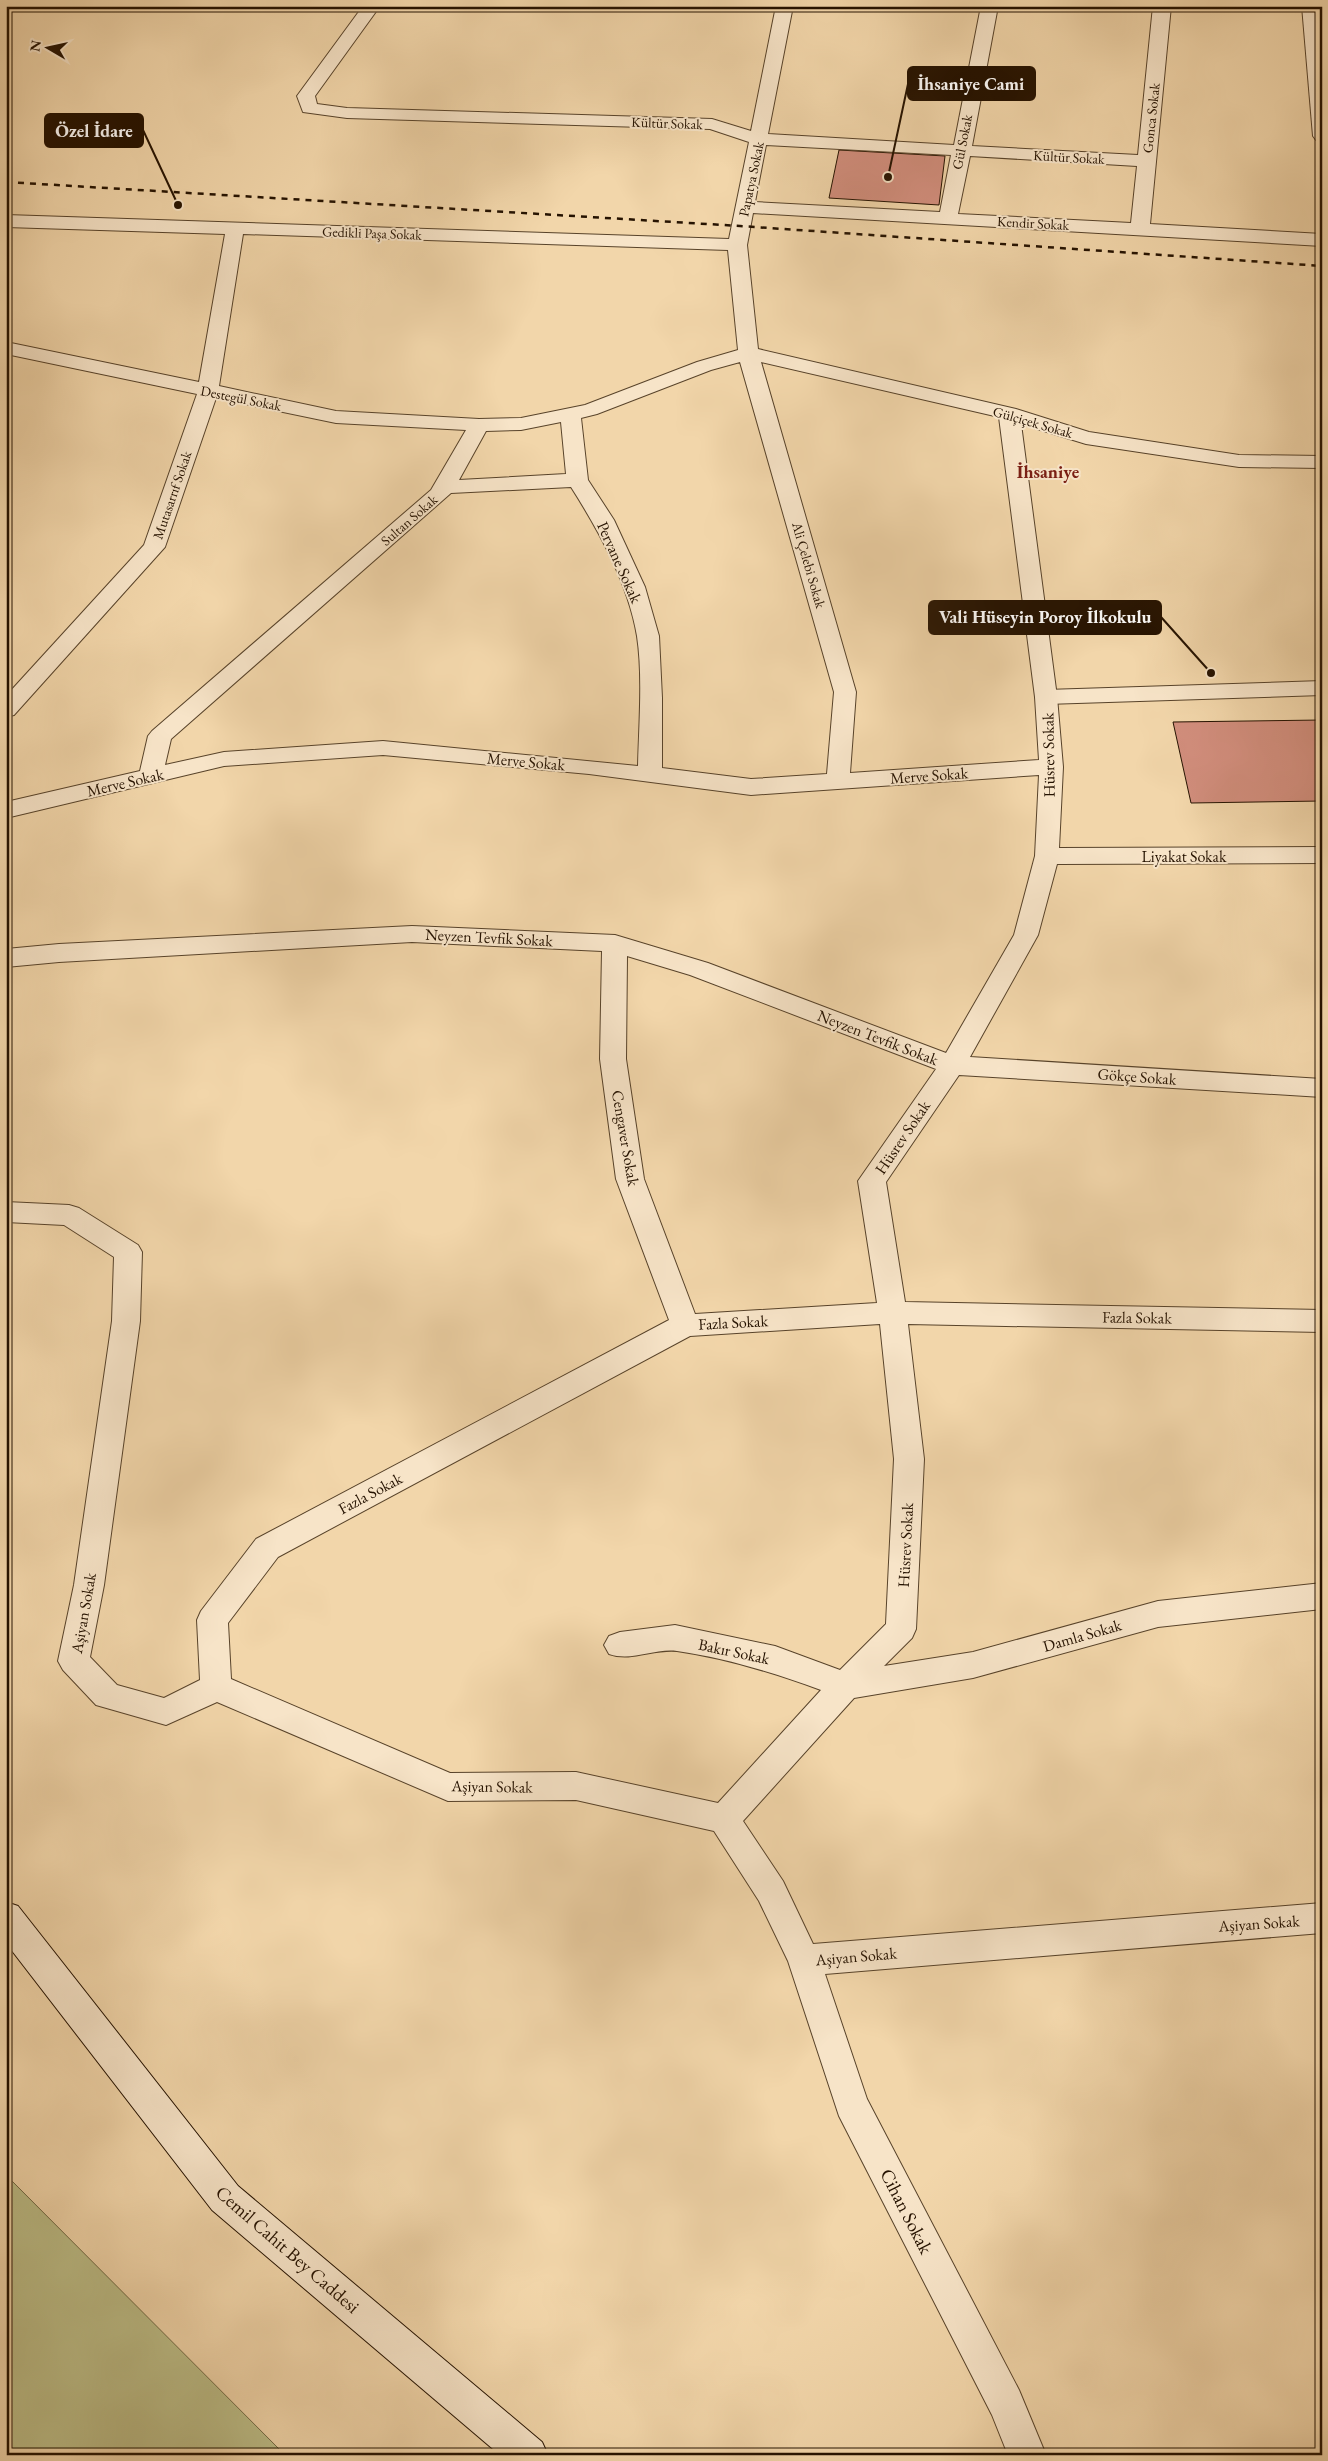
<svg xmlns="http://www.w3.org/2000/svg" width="1328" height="2461" font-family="'EB Garamond',serif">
<rect width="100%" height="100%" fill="#f2d6aa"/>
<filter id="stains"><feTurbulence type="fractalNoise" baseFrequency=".004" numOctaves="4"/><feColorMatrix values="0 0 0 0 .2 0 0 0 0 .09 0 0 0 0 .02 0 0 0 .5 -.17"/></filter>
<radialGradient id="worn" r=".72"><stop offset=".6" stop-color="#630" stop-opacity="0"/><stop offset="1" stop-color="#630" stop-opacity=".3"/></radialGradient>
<polygon fill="#bcbd87" stroke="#706844" points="6,2175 285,2455 6,2455"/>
<g fill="#d28e7d" stroke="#251200">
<polygon points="839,150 945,156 939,205 829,198"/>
<polygon points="1322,720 1322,801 1191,803 1173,722"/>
</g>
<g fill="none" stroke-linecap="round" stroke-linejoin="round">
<defs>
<polygon id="lane" points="1322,681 1322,695 1046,704 1038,702 1035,697 1038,692 1046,690"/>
<g id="street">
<path d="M363,6H380L315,96L317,104L347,108L712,119L751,131L776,6H793L768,134L954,145L981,6H998L972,146L1138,155L1153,6H1171L1150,224L1322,234V246L753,213L747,245L758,349L1016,409L1089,432L1239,455L1322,456V468L1239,467L1086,444L1021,424L1057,697L1063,767L1059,848L1322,847V863L1057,864L1038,935L970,1057L1322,1079V1097L959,1075L886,1182L905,1302L1322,1310V1332L908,1324L924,1459L916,1629L912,1638L884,1666L973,1652L1158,1601L1322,1583V1609L1158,1627L973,1678L854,1698L743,1821L783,1881L813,1944L1322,1903V1933L825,1974L867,2099L1019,2390L1046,2455H1008L992,2415L839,2116L788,1961L759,1901L714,1831L576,1800L448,1801L217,1702L166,1725L96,1705L63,1670L58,1661L74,1585L112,1321L114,1257L64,1225L6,1222V1202L69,1205L79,1208L138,1245L142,1252L140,1321L104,1585L90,1657L117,1685L164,1698L200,1680L197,1620L201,1611L256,1539L669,1320L616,1179L600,1059L602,951L412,942L59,962L6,967V949L59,944L412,926L615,935L708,963L946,1053L1014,935L1035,856L1039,775L751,795L589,774L383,755L224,766L6,818V802L140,771L148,736L152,731L431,490L466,430L336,423L216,398L165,547L14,715L6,717V696L144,545L197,394L6,354V342L199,382L225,234L6,227V215L729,239L749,142L710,129L347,118L303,112L297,96ZM766,145L951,155L940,212L755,202ZM970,156L1137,166L1131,223L958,214ZM243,234L728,250L738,350L697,362L585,405L521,418L479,419L336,411L219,386ZM740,362L834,692L827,774L751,779L662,768V698L659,636L645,587L614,520L588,480L581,418L597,414L711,370ZM761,362L999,417L1035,697L1039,760L850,773L856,692ZM561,422L566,474L459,480L486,431L521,430ZM571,487C599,531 628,583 637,636C643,675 639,725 638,766L383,741L224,752L165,765L171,739L451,493ZM627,956L690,975L936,1069L858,1181L877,1303L695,1314L644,1179L626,1059ZM880,1324L894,1459L886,1624L840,1670L775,1646L675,1625L620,1632L609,1636L604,1645L609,1654C632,1662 654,1648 677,1651C726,1658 775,1673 821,1690L718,1803L576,1772L450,1773L231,1679L228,1623L278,1557L690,1336Z"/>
<polygon points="1302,6 1320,6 1322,31 1322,141 1316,140 1313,136"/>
</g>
<polygon id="secondary" points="6,1902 18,1906 238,2186 542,2442 548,2455 500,2455 212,2210 6,1943"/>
</defs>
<use href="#lane" stroke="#58432a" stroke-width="2"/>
<use href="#street" stroke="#58432a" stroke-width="2"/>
<use href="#secondary" stroke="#251200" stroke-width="2"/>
<use href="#lane" fill="#f7e4c8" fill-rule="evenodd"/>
<use href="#street" fill="#f7e4c8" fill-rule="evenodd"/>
<use href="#secondary" fill="#f7e4c8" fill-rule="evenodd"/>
<polyline stroke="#251200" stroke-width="2.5" stroke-dasharray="6 6" stroke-linecap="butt" points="6,182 740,226 1322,266"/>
</g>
<g text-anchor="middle" stroke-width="4" stroke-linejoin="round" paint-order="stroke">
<g font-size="14" fill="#251200" stroke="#f7e4c8">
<text transform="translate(1151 118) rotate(-84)" y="5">Gonca Sokak</text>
<text transform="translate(667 123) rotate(2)" y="5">Kültür Sokak</text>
<text transform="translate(962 142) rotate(-79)" y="5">Gül Sokak</text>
<text transform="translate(1069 157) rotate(3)" y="5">Kültür Sokak</text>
<text transform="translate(751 179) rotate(-78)" y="5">Papatya Sokak</text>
<text transform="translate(1033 223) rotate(3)" y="5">Kendir Sokak</text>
<text transform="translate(372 233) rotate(2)" y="5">Gedikli Paşa Sokak</text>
<text transform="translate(241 398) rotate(11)" y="5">Destegül Sokak</text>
<text transform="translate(1033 422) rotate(16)" y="5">Gülçiçek Sokak</text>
<text transform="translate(172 495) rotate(-71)" y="5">Mutasarrıf Sokak</text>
<text transform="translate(409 520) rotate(-41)" y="5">Sultan Sokak</text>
<text transform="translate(809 565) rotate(74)" y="5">Ali Çelebi Sokak</text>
</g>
<g font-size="16" fill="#251200" stroke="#f7e4c8">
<text transform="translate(620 562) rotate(66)" y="6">Pervane Sokak</text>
<text transform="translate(1048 755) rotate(-91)" y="6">Hüsrev Sokak</text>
<text transform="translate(526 761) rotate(5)" y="6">Merve Sokak</text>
<text transform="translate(929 775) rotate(-4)" y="6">Merve Sokak</text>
<text transform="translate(125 782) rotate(-13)" y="6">Merve Sokak</text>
<text x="1184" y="862">Liyakat Sokak</text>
<text transform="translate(489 937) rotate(3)" y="6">Neyzen Tevfik Sokak</text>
<text transform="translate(878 1037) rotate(21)" y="6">Neyzen Tevfik Sokak</text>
<text transform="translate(1137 1076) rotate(4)" y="6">Gökçe Sokak</text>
<text transform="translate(902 1137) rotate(-56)" y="6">Hüsrev Sokak</text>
<text transform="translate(626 1138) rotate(80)" y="6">Cengaver Sokak</text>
<text transform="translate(1137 1317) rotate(1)" y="6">Fazla Sokak</text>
<text transform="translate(733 1322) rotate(-3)" y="6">Fazla Sokak</text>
<text transform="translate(370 1493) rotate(-28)" y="6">Fazla Sokak</text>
<text transform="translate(905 1545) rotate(-87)" y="6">Hüsrev Sokak</text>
<text transform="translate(83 1613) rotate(-80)" y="6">Aşiyan Sokak</text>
<text transform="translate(1082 1635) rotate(-16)" y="6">Damla Sokak</text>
<text transform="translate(734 1651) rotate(12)" y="6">Bakır Sokak</text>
<text transform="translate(492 1786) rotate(1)" y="6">Aşiyan Sokak</text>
<text transform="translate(1259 1923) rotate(-4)" y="6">Aşiyan Sokak</text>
<text transform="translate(856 1956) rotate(-5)" y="6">Aşiyan Sokak</text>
</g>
<g font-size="18" font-weight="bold" fill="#7a1f14" stroke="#f7e4c8">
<text x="1048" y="478">İhsaniye</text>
</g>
<g font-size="19" fill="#251200" stroke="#f7e4c8">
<text transform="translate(907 2211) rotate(63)" y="7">Cihan Sokak</text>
<text transform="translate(288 2249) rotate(41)" y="7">Cemil Cahit Bey Caddesi</text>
</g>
</g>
<path fill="none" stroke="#251200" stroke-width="2" d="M888 177L908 84M178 205L143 130M1211 673L1161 617"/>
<g fill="#251200" stroke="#f7e4c8" stroke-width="2">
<circle cx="888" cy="177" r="5"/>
<circle cx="178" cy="205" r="5"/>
<circle cx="1211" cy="673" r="5"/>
</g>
<g fill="#251200" stroke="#251200" stroke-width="2">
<rect x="908" y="67" width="127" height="33" rx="5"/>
<rect x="45" y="114" width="98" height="33" rx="5"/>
<rect x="929" y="601" width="232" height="33" rx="5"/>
</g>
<g font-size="18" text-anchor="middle" font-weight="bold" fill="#fff">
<text x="971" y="90">İhsaniye Cami</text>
<text x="94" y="137">Özel İdare</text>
<text x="1045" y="623">Vali Hüseyin Poroy İlkokulu</text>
</g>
<rect width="1328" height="2461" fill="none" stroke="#f2d6aa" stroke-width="25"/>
<rect x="8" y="8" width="1313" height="2446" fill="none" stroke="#251200" stroke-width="2.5"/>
<rect x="12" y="12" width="1303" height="2436" fill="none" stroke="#251200"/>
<g transform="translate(48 48) rotate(279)" stroke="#f7e4c8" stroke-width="4" paint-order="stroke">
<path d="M0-4L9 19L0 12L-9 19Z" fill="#251200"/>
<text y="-8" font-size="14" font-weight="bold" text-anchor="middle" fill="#251200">N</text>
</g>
<rect width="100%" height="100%" filter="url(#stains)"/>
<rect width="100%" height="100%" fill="url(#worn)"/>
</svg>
